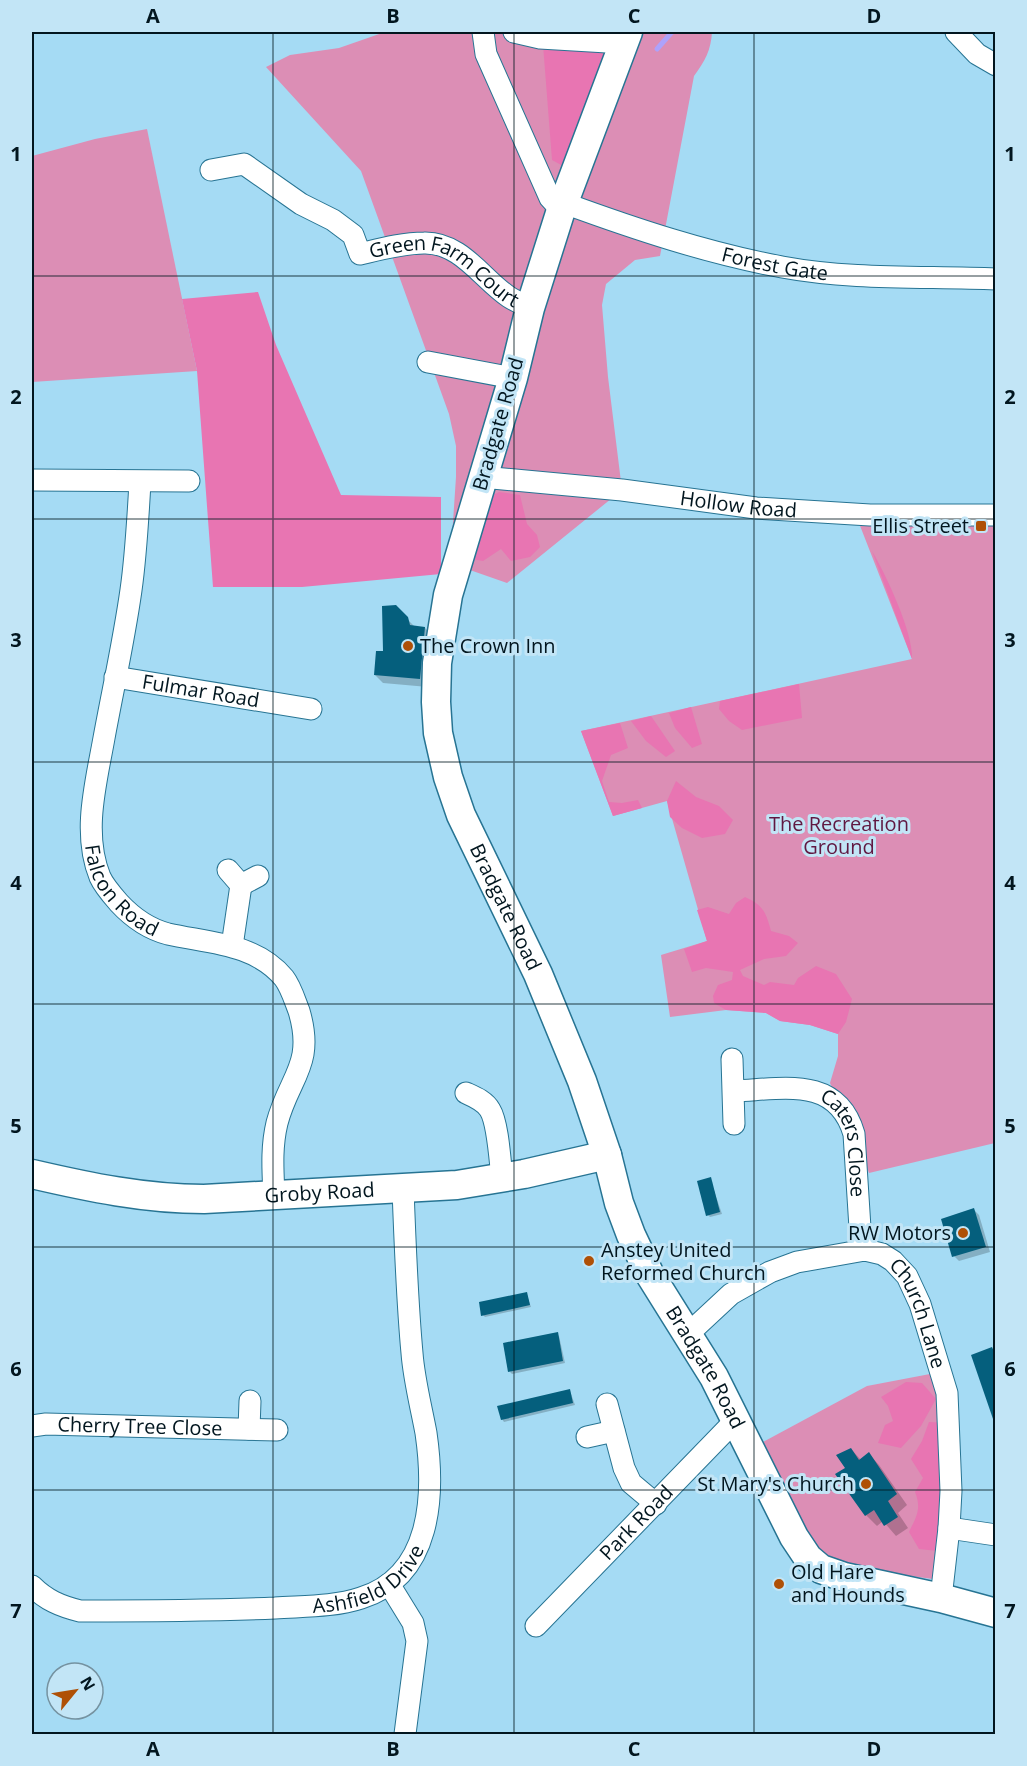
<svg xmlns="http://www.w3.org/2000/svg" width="1027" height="1766" font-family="'Open Sans',sans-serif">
<rect width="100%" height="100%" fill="#a5dbf4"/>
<g fill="#dc8eb5">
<path d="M385,32H712C711,50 705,61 694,76L660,256L635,260L606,284L602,305L608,377L622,490L507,583L467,569L450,567L456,477V446L449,414L361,171L266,67L290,55L339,48Z"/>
<polygon points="147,129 197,371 32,382 32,156 95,139"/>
<polygon points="857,518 995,520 995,1143 869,1173 850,1121 842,1110 830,1083 838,1056 838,1034 810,1025 780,1021 766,1013 726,1010 670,1017 661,955 707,941 667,801 613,816 581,731 912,659"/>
<polygon points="930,1374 947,1393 951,1491 933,1579 864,1570 823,1557 805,1534 763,1442 867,1386"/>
</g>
<g fill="#e875b2">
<polygon points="542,32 619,32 563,166 552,160"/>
<polygon points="258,292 276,345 341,495 441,497 441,574 302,587 213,587 197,371 182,299"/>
<polygon points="499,492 520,495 527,524 537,535 540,547 530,557 511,561 501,549 483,561 472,559 488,498"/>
<path d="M872,551C886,575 913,632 912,659Z"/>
<polygon points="799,684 802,718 742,730 729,721 719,709 720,701"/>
<polygon points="691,707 702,744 692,748 675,728 669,713"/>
<polygon points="651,716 675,751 666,757 646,741 631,721"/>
<polygon points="620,723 628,748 611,755 602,781 609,802 622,803 638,800 642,808 613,816 581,731"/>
<polygon points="676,781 696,797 719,806 733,820 725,834 702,838 682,828 670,817 667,801"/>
<path d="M745,897C763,905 766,912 771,931L789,936L798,943L786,956L764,959L740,970L743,976L764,985L770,982L794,985L798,978L816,966L836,974L852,999L846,1022L838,1034L810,1025L780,1021L766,1013L726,1010L714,1003L713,996L718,985L732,980L733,972L706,968L692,972L684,949L707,941L697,910L708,907L729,914L736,903Z"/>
<polygon points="906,1382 922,1383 936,1399 921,1426 901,1448 878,1443 885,1425 893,1421 888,1406 881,1397"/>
<path d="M929,1422L948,1423L938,1551L919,1549L909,1532C916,1517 922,1509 915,1492L923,1478L911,1459L922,1441Z"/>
</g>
<g fill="#0003">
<polygon points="395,607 415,627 425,628 433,636 428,687 383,683 375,675 384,653"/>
<polygon points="710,1179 722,1214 710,1217 708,1215"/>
<polygon points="974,1210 979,1215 990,1252 959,1261 954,1256"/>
<polygon points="526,1293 531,1307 485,1317 483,1315"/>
<polygon points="557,1334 559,1336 565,1363 512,1374 510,1372"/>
<polygon points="570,1391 575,1405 504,1422 502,1419"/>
<polygon points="851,1449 861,1460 869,1454 879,1465 907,1505 898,1513 908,1528 896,1536 883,1521 877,1526 866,1515 847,1468"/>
</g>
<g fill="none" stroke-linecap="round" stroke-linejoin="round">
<polyline stroke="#ada2fb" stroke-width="5" points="657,49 672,32"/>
</g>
<g fill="#055f7d">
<polygon points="396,605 408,617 410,625 425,627 420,679 374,675 376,651 383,651 382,606"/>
<polygon points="711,1177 720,1212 706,1216 697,1181"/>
<polygon points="974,1208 986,1247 952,1257 941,1219"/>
<polygon points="527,1292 530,1305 481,1316 479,1302"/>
<polygon points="558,1332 563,1361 508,1372 503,1343"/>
<polygon points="992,1347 996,1356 996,1419 993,1419 971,1355"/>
<polygon points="570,1389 573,1403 501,1420 497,1406"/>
<polygon points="851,1448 859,1460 869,1452 897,1494 888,1501 898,1517 884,1526 874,1510 865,1516 835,1474 845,1468 836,1455"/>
</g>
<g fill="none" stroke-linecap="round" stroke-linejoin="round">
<defs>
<g id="street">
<polyline points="483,32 486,54 550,198 561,210"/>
<polyline points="514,32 540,38 624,43"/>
<polyline points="956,32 977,54 996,65"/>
<path id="s1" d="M211,170L244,164L301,204L333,220L353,235L360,254C381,249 403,243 424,243C461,242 482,279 509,297C515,301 523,304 530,308"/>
<path id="s2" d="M564,203C635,229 707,253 782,267C852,280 924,276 996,279"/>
<polyline points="428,362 513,378"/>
<path id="s3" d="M482,477L622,490L756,508L870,515H996"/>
<polyline points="32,480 189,481"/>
<path id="s4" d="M140,482C138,518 136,555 131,590C124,640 113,689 104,738C96,783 82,833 100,877C104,886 112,895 119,903C132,917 149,929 168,934C208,943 255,943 284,978C291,987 295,1001 299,1011C315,1065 289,1077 277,1123C271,1148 273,1171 274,1196"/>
<path id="s5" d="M115,677L311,709"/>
<polyline points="228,870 241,885 258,876"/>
<polyline points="232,946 241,885"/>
<polyline points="732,1059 734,1124"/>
<path id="s6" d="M735,1091C782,1089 837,1075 854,1134L860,1228L865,1250"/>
<path d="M466,1093C475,1097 485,1101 490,1110C498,1123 500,1161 502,1178"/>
<path id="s7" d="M688,1334L731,1294L770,1272L797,1262L865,1250L882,1254L893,1261L907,1276L920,1304L947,1393L951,1491L949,1528L941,1598"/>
<polyline points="607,1404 624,1468 631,1483 656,1504"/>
<path id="s8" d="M32,1426L46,1424L277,1430"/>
<polyline points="249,1429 250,1401"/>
<polyline points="587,1437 614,1431"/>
<polyline points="949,1528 996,1535"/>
<polyline points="389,1584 413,1623 417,1641 405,1734"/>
<path id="s9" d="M32,1586C46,1600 60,1606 80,1611C145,1611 210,1611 275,1608C303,1606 334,1607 361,1598C432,1576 435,1495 426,1433C421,1406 414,1380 412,1353C407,1299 405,1244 403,1189"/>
<path id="s10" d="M536,1626L728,1428L738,1423"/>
</g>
<g id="secondary">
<path id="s11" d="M628,32L561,210L530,308L513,378L448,595L437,663L436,702L438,733L448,777L461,815L538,974L582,1081L607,1155L619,1203L631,1235L649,1273L714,1377L794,1537L808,1558L821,1569L844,1577L941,1598L996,1613"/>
<path id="s12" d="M32,1174C88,1187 145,1199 204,1199L457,1185L524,1174L607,1155"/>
</g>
</defs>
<use href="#street" stroke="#277493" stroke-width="23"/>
<use href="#secondary" stroke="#277493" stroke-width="31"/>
<use href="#street" stroke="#fff" stroke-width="21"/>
<use href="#secondary" stroke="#fff" stroke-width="28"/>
</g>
<path fill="none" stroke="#02161f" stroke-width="1.5" stroke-opacity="0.55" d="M273,32V1734M514,32V1734M754,32V1734M32,276H996M32,519H996M32,762H996M32,1004H996M32,1247H996M32,1490H996"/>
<g fill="#af5006" stroke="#c2e5f6" stroke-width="2">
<rect x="975" y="520" width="12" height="12" rx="3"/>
<circle cx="408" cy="646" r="6"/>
<circle cx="963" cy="1233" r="6"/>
<circle cx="589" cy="1261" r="6"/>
<circle cx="866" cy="1484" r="6"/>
<circle cx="779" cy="1584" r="6"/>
</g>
<g text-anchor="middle" stroke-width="6" stroke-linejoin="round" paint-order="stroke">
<g font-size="20" fill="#02161f" stroke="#c2e5f6">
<text dy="7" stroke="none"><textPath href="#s2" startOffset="220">Forest Gate</textPath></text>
<text dy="7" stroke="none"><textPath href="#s1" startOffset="278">Green Farm Court</textPath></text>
<text transform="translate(498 424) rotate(-74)" y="7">Bradgate Road</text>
<text dy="7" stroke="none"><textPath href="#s3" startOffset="258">Hollow Road</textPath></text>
<text dy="7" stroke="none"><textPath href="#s5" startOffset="87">Fulmar Road</textPath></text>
<text dy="7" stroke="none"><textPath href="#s4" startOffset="423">Falcon Road</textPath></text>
<text dy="7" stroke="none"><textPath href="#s11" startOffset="918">Bradgate Road</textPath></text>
<text dy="7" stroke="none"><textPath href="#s6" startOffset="146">Caters Close</textPath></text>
<text dy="7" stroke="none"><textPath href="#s12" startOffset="290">Groby Road</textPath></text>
<text dy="7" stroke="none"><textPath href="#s7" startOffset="291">Church Lane</textPath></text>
<text dy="7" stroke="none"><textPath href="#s11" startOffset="1422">Bradgate Road</textPath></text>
<text dy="7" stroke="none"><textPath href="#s8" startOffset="108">Cherry Tree Close</textPath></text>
<text dy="7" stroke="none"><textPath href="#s10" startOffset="144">Park Road</textPath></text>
<text dy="7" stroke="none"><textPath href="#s9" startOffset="352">Ashfield Drive</textPath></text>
</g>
<g font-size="20" fill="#02161f" stroke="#c2e5f6" text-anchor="end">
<text x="969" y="533">Ellis Street</text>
<text x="420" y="653" text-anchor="start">The Crown Inn</text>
<text x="951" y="1240">RW Motors</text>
<text x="601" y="1257" text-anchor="start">Anstey United<tspan x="601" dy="23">Reformed Church</tspan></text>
<text x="854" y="1491">St Mary's Church</text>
<text x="791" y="1579" text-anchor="start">Old Hare<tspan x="791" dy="23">and Hounds</tspan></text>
</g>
<g font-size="20" fill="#601842" stroke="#c2e5f6">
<text x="839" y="831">The Recreation<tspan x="839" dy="23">Ground</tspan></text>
</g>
</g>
<rect width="1027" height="1766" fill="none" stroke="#c2e5f6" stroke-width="66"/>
<g transform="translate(75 1691) rotate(60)"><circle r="28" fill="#c2e5f6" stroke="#7592a0" stroke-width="1.5"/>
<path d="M0-4.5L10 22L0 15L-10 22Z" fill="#af5006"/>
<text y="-9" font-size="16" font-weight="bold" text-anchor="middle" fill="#02161f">N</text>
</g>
<rect x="33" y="33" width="961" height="1700" fill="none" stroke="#02161f" stroke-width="2"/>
<g font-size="20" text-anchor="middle" font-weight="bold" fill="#02161f">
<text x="153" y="23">A</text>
<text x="393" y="23">B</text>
<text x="634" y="23">C</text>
<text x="874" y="23">D</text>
<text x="16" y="161">1</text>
<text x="1010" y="161">1</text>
<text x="16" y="404">2</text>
<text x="1010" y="404">2</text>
<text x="16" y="647">3</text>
<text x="1010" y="647">3</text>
<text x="16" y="890">4</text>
<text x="1010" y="890">4</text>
<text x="16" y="1133">5</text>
<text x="1010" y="1133">5</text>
<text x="16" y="1376">6</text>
<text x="1010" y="1376">6</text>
<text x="16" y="1618">7</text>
<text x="1010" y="1618">7</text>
<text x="153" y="1756">A</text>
<text x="393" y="1756">B</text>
<text x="634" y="1756">C</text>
<text x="874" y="1756">D</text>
</g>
</svg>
